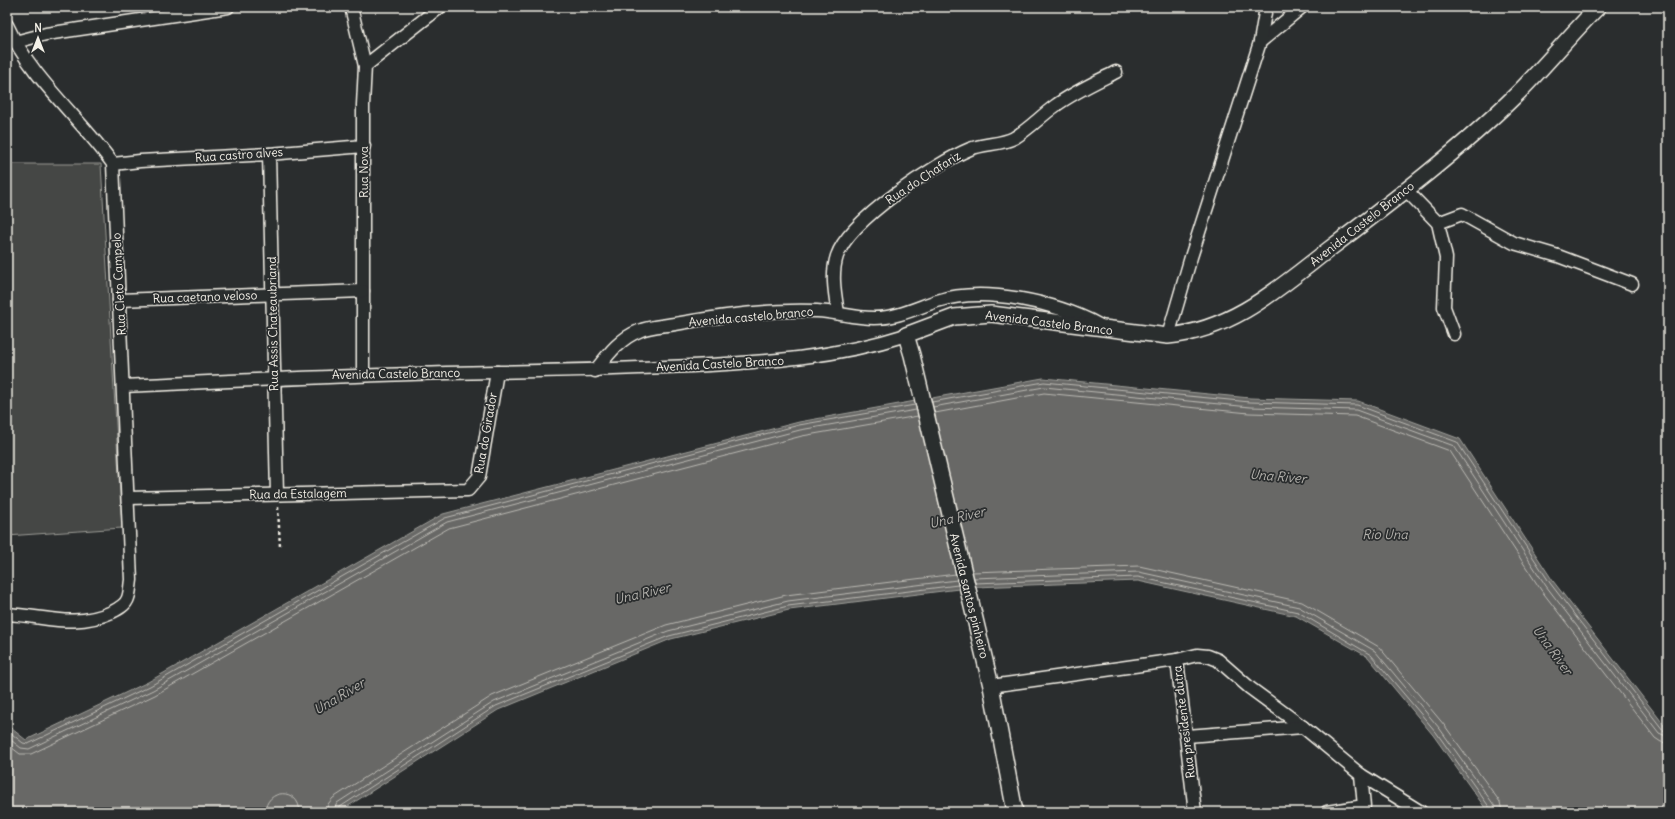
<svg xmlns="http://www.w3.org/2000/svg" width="1675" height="819" font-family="Delius,sans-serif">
<rect width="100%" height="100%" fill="#2a2d2e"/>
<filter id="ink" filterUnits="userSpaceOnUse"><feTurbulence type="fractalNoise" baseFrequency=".025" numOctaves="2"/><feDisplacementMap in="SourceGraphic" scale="8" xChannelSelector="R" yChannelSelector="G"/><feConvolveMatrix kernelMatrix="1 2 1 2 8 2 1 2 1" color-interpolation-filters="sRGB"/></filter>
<g filter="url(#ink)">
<polygon fill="#444645" stroke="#9c9c96" points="7,164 101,164 122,528 7,536"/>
<polygon fill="#676866" stroke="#9f9f9a" points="1043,378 1250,398 1358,401 1460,439 1553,581 1668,730 1668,812 1488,812 1433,735 1368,657 1296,616 1138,581 975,587 789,610 671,639 498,710 339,812 286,812 283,807 278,812 7,812 7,725 26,740 148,682 443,514 799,422"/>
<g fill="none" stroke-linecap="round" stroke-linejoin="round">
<g stroke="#bcbab4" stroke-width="1">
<polyline points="932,402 1044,382 1250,402 1357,405 1457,442 1550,583 1663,730 1668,732"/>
<polyline points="933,407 1044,387 1250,407 1356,410 1454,446 1546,586 1659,733 1668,737"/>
<polyline points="935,413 1044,393 1249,413 1355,416 1450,451 1541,590 1655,738 1661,742 1668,743"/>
<polyline points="973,572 1139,566 1302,602 1379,647 1445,726 1500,802 1502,812"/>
<polyline points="974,578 1139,572 1299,607 1375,651 1440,729 1494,805 1496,812"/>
<polyline points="975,583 1138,577 1298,612 1371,655 1436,732 1490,808 1491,812"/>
<polyline points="7,730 23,743 28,744 150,686 445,518 799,425 915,405"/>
<polyline points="7,737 21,748 29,749 153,690 447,522 800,430 916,410"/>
<polyline points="7,744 20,754 31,754 155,695 449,528 802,436 918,416"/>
<path d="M265,812C266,788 299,787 300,812"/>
<polyline points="327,812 328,804 333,798 492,696 666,625 786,595 956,574"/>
<polyline points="333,812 337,803 494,702 668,631 788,601 957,580"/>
<polyline points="338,812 340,807 496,706 669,636 788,606 958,585"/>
</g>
<defs>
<g id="minor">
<polyline points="351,7 365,66 363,105 363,374"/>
<path d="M7,25C32,80 79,116 113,164L131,580C130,586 130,593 128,598C126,605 118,609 112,612C74,629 46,616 7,614"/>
<polyline points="15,42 46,34 228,7"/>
<polyline points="1260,42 1302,7"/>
<polyline points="365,66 440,7"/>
<polyline points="269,154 277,494"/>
<polyline points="113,164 140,161 269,154 364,146"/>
<polyline points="1406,190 1438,223 1446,258 1444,307 1454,334"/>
<polyline points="1438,223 1462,214 1514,243 1558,256 1632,284"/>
<polyline points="119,300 363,291"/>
<path d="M838,313C835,294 831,274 837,256C849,220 936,163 970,149C984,143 1001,145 1014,138C1029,129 1041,116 1055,106C1074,92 1096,82 1116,72"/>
<polyline points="1168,336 1191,257 1260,42 1266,7"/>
<path d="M595,371C607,356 620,338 639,331C650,326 663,326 675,324C719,316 772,309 817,311C836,312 854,318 874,318C897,318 916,308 937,301C984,286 1056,302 1099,325"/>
<path d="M124,386C248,380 371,374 495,372C561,371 626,369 692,366C766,362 835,358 906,335"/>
<polyline points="128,498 468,490 479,477 497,372"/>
<polyline points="1177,660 1197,655 1208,656 1218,660 1250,688 1303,727 1361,775 1421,812"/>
<polyline points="991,686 1177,660 1195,812"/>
<polyline points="1187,736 1303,727"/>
<polyline points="1327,812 1364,806 1361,775"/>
</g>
<path id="tertiary" d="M1015,812L991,686L912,355L906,335L954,317L991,314L1168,336C1233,330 1279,288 1328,250C1393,201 1459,151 1517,94C1545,66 1570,35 1598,7"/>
</defs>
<use href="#minor" stroke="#f4f1e8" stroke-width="15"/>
<use href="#tertiary" stroke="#f4f1e8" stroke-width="18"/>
<polyline stroke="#f4f1e8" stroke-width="2.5" stroke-dasharray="3 3" stroke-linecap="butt" points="278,507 280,547"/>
<use href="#minor" stroke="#2a2d2e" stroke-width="12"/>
<use href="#tertiary" stroke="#2a2d2e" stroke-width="15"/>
</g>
</g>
<g text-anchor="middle" stroke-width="3.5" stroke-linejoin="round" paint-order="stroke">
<g font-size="12" fill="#f4f1e8" stroke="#2a2d2e">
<text transform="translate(239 155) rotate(-4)" y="4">Rua castro alves</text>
<text transform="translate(364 172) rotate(-90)" y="4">Rua Nova</text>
<text transform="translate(923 178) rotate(-33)" y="4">Rua do Chafariz</text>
<text transform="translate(1362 224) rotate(-38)" y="4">Avenida Castelo Branco</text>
<text transform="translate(119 284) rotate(-93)" y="4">Rua Cleto Campelo</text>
<text transform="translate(205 297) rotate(-2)" y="4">Rua caetano veloso</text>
<text transform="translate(751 317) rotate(-5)" y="4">Avenida castelo branco</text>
<text transform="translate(1049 323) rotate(7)" y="4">Avenida Castelo Branco</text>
<text transform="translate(273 324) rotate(-91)" y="4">Rua Assis Chateaubriand</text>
<text transform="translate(720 364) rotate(-3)" y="4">Avenida Castelo Branco</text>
<text transform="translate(396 374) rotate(-1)" y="4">Avenida Castelo Branco</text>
<text transform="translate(486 433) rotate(-80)" y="4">Rua do Girador</text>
<text transform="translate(298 494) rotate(-1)" y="4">Rua da Estalagem</text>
<text transform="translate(969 596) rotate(76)" y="4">Avenida santos pinheiro</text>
<text transform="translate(1184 722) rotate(-97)" y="4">Rua presidente dutra</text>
</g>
<g font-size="13" font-style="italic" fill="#b5b3ae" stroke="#2a2d2e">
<text transform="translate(1278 476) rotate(5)" y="5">Una River</text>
<text transform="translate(957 517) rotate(-13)" y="5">Una River</text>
<text x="1385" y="539">Rio Una</text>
<text transform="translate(642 593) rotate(-13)" y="5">Una River</text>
<text transform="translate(1553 650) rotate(54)" y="5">Una River</text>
<text transform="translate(339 696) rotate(-31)" y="5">Una River</text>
</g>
</g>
<rect width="1675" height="819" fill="none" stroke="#2a2d2e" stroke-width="24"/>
<rect x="12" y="12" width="1651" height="795" fill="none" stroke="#f4f1e8" stroke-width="1.5" filter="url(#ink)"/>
<g transform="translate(38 38)" stroke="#2a2d2e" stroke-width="3" paint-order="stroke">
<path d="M0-3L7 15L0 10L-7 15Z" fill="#f4f1e8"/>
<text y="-6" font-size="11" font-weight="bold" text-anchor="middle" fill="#f4f1e8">N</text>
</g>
</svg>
